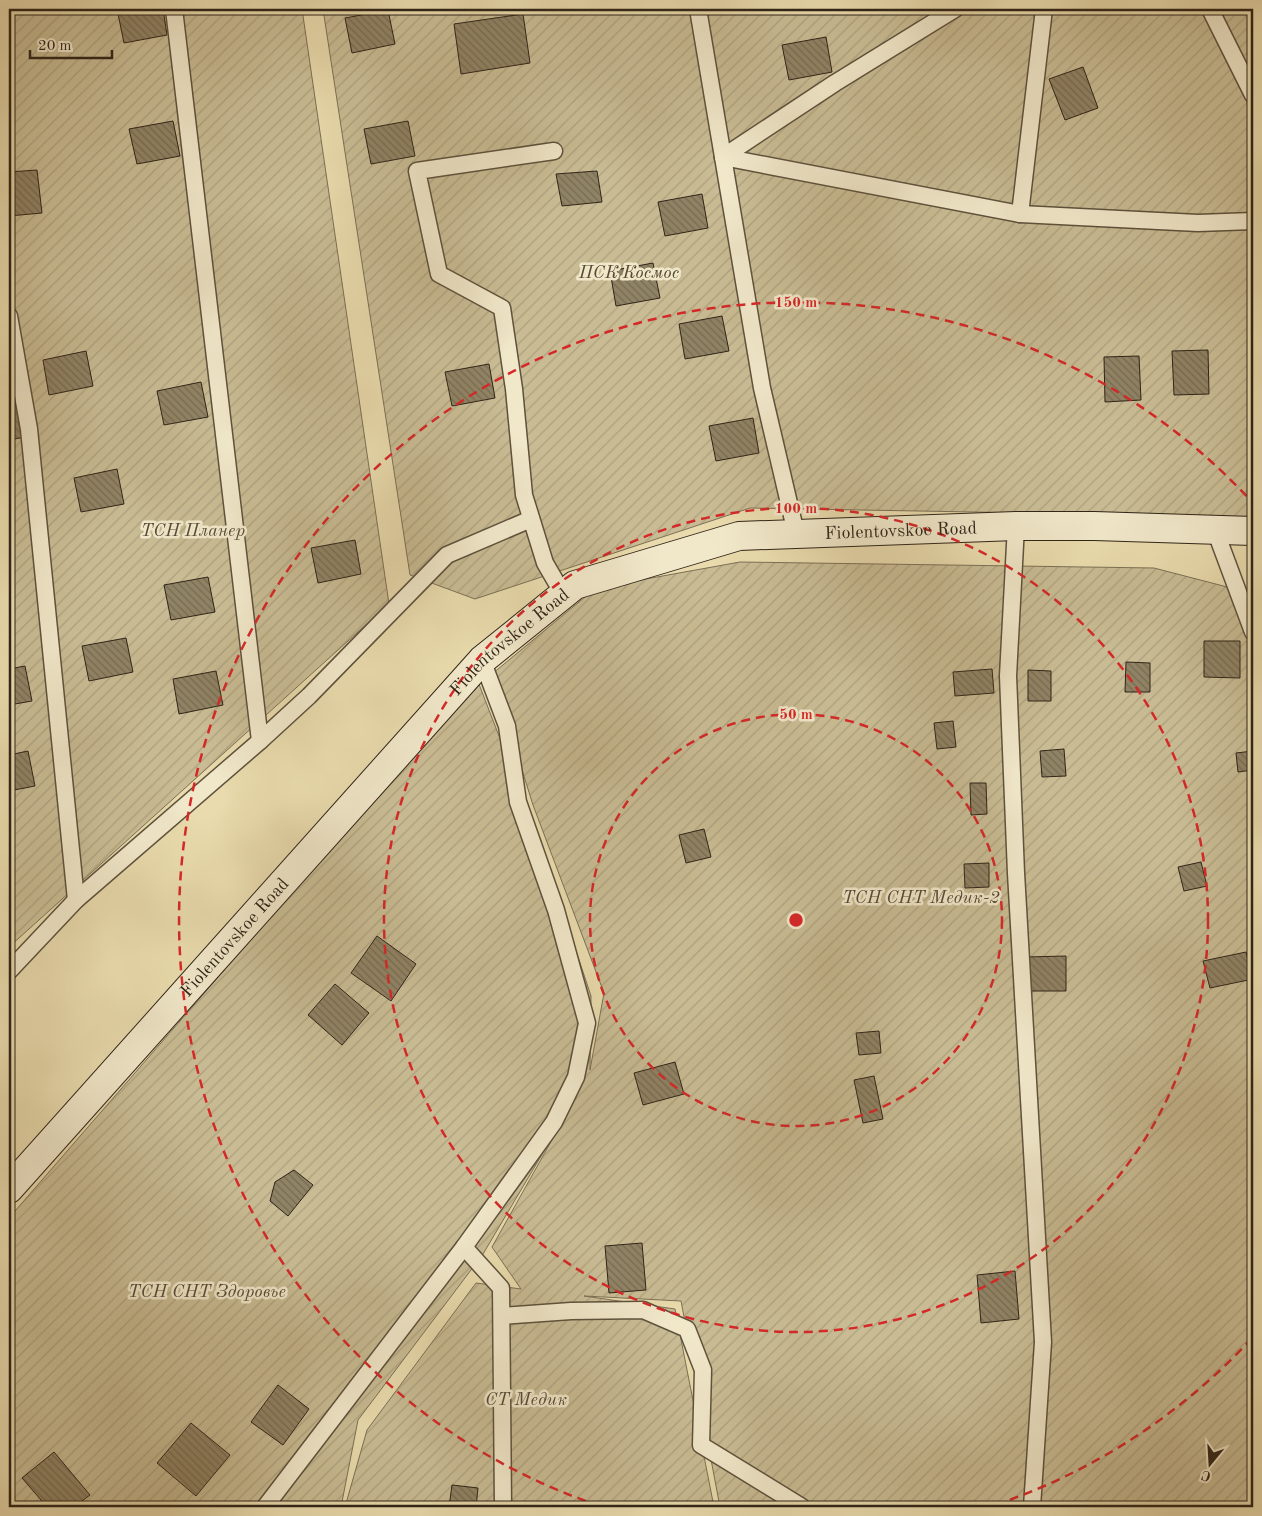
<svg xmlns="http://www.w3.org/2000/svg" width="1262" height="1516" font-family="'Old Standard TT',serif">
<defs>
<pattern id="garden-furrows" width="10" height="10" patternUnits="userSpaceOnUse" patternTransform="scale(1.25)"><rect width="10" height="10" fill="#c9bc94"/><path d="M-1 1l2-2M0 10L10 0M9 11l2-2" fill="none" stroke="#ada17f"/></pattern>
<pattern id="building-back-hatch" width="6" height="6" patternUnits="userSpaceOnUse" patternTransform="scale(1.25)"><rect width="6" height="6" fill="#908365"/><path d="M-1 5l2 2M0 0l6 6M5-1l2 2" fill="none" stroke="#766b52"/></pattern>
</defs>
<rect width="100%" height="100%" fill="#e9dbad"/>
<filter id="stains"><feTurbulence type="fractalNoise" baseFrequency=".004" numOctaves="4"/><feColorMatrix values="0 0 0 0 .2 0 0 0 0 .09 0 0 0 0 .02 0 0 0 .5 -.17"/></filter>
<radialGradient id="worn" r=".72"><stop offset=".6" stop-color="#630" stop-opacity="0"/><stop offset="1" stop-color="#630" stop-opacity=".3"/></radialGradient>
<g fill="url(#garden-furrows)" stroke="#7c7056">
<polygon points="9,9 302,9 389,604 9,947"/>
<polygon points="323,9 1253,9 1253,517 750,508 475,599 410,575"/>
<polygon points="740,562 1154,568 1235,589 1253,624 1253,1507 720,1507 681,1301 584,1296 675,1309 714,1507 345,1507 367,1430 476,1283 521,1289 492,1247 572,1104 483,1254 358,1420 341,1507 9,1507 9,1218 477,679 541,845 591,996 590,1070 604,993 533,805 492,674 596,588"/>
</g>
<g fill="url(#building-back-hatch)" stroke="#2f2418">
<polygon points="117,9 163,9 167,35 124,43"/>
<polygon points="428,9 445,9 429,12"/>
<polygon points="388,10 395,44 352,53 345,18"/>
<polygon points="523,14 530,63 461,74 454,24"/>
<polygon points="826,37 832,72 789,80 782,45"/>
<polygon points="1083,67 1098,108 1065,120 1049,79"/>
<polygon points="173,121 180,156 137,164 129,129"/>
<polygon points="408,121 415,156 371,164 364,129"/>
<polygon points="37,170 42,213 9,216 9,172"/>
<polygon points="597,171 602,202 562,206 556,174"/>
<polygon points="702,194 708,228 665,236 658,202"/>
<polygon points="653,263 660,298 616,306 610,271"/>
<polygon points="722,316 729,351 685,359 679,324"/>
<polygon points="1208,350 1209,394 1174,395 1172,351"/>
<polygon points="86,351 93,386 49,395 43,360"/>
<polygon points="1139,356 1141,400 1105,402 1104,357"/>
<polygon points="489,364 495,398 452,406 445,372"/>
<polygon points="201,382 208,417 164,425 157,391"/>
<polygon points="18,402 25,437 9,440 9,404"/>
<polygon points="753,418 759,453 716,461 709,426"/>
<polygon points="117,469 124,504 81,512 74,478"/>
<polygon points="355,540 361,574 318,583 311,548"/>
<polygon points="208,577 215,612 171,620 164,585"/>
<polygon points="126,638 133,672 89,681 82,646"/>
<polygon points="1204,641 1240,641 1240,678 1204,677"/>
<polygon points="1126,662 1150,663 1150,692 1125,692"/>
<polygon points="25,666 32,701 9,705 9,669"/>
<polygon points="992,669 994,693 955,696 953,672"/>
<polygon points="1028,670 1051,671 1051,701 1028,701"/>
<polygon points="216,671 223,705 179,714 173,679"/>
<polygon points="953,721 956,747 937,749 934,723"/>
<polygon points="1064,749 1066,776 1042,777 1040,751"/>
<polygon points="28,751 35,786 9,791 9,755"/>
<polygon points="1253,751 1253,770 1238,772 1236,753"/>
<polygon points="970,783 986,783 987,814 971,815"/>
<polygon points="704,829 711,857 686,863 679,835"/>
<polygon points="1201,862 1207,886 1184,891 1178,867"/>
<polygon points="989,863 989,887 965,888 964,864"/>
<polygon points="377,936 416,964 391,1001 351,973"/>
<polygon points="1246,952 1253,979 1210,988 1203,961"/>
<polygon points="1066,956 1066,991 1026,991 1025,957"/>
<polygon points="335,984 369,1013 342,1045 308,1015"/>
<polygon points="879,1031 881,1053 859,1055 856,1033"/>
<polygon points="675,1062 684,1094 643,1105 634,1073"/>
<polygon points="874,1076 883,1119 863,1123 854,1080"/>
<polygon points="294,1170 313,1185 288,1216 270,1201 275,1182"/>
<polygon points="642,1243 646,1290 609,1293 605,1246"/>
<polygon points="1015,1271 1019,1319 981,1323 977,1275"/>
<polygon points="278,1385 309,1409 283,1445 251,1422"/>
<polygon points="191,1423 230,1455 196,1496 157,1463"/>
<polygon points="54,1452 90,1495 74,1507 47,1507 22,1478"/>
<polygon points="452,1485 478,1488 476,1507 449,1507"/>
</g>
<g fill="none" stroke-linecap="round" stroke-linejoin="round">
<defs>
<g id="lane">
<polyline points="698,9 762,388 796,533"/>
<polyline points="1210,9 1253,95"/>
<polyline points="554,151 417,171 439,274 502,308 514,389 524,495 545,563 563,594"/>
<polyline points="723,157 1020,214 1198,223 1253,221"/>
<polyline points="723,157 835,83 955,9"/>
<polyline points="1020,214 1044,9"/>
<polyline points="9,316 29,429 76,900"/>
<polyline points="1016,526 1008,676 1016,873 1043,1342 1032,1507"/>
<polyline points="1215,530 1253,632"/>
<polyline points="260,741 309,696 447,555 531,519"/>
<polyline points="9,971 76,900 260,741 174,9"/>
<polyline points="464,1247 501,1288 503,1507"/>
<polyline points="502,1316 571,1311 643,1310 687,1329 703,1370 701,1445 802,1507"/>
<polyline points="265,1507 464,1247 554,1122 576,1077 587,1023 556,910 518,802 507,726 482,660"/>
</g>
<g id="secondary">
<path id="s1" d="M9,1189L482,660L575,585L739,536L1016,526H1094L1253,531"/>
</g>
</defs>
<use href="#lane" stroke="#5e523d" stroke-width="19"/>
<use href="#secondary" stroke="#2f2418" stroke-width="30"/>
<use href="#lane" stroke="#f1e8ca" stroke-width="16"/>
<use href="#secondary" stroke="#f1e8ca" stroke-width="28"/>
</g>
<g fill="none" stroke="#d62828" stroke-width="2.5" stroke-dasharray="9 6">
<circle cx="796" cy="920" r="206"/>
<circle cx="796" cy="920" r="412"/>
<path d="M1252 1338A618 618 0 0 1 992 1506M600 1506A618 618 0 1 1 1252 502"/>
</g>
<g text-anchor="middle" stroke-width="5" stroke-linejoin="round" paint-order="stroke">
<g font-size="18" font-style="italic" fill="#564a37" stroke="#f1e8ca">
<text x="629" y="278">ПСК Космос</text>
<text x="193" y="536">ТСН Планер</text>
<text x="921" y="903">ТСН СНТ Медик-2</text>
<text x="207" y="1297">ТСН СНТ Здоровье</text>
<text x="526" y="1405">СТ Медик</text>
</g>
<g font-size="18" fill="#2f2418" stroke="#f1e8ca">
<text dy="6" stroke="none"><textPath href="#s1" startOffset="1162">Fiolentovskoe Road</textPath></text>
<text dy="6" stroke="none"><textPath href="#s1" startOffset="742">Fiolentovskoe Road</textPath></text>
<text dy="6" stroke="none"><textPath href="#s1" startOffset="338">Fiolentovskoe Road</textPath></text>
</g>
</g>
<circle cx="796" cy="920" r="8" fill="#d62828" stroke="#f1e8ca" stroke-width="2.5"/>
<g font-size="15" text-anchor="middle" font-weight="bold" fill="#d62828" stroke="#f1e8ca" stroke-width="5" stroke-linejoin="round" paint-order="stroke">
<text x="796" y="307">150 m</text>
<text x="796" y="513">100 m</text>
<text x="796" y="719">50 m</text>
</g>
<rect width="1262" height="1516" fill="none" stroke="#e9dbad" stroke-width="30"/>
<rect x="10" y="10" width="1242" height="1496" fill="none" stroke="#2f2418" stroke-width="2.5"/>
<rect x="15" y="15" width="1232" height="1486" fill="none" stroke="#2f2418"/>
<g transform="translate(1210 1464) rotate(198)" stroke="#f1e8ca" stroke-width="4" paint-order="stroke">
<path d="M0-4L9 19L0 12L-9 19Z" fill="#2f2418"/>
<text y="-8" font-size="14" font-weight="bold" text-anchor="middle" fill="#2f2418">С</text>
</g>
<path d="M30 50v8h82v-8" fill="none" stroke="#2f2418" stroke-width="2.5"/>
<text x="38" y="50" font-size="15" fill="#2f2418" stroke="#f1e8ca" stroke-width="4" paint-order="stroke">20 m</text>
<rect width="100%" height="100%" filter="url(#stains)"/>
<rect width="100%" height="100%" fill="url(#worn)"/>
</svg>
